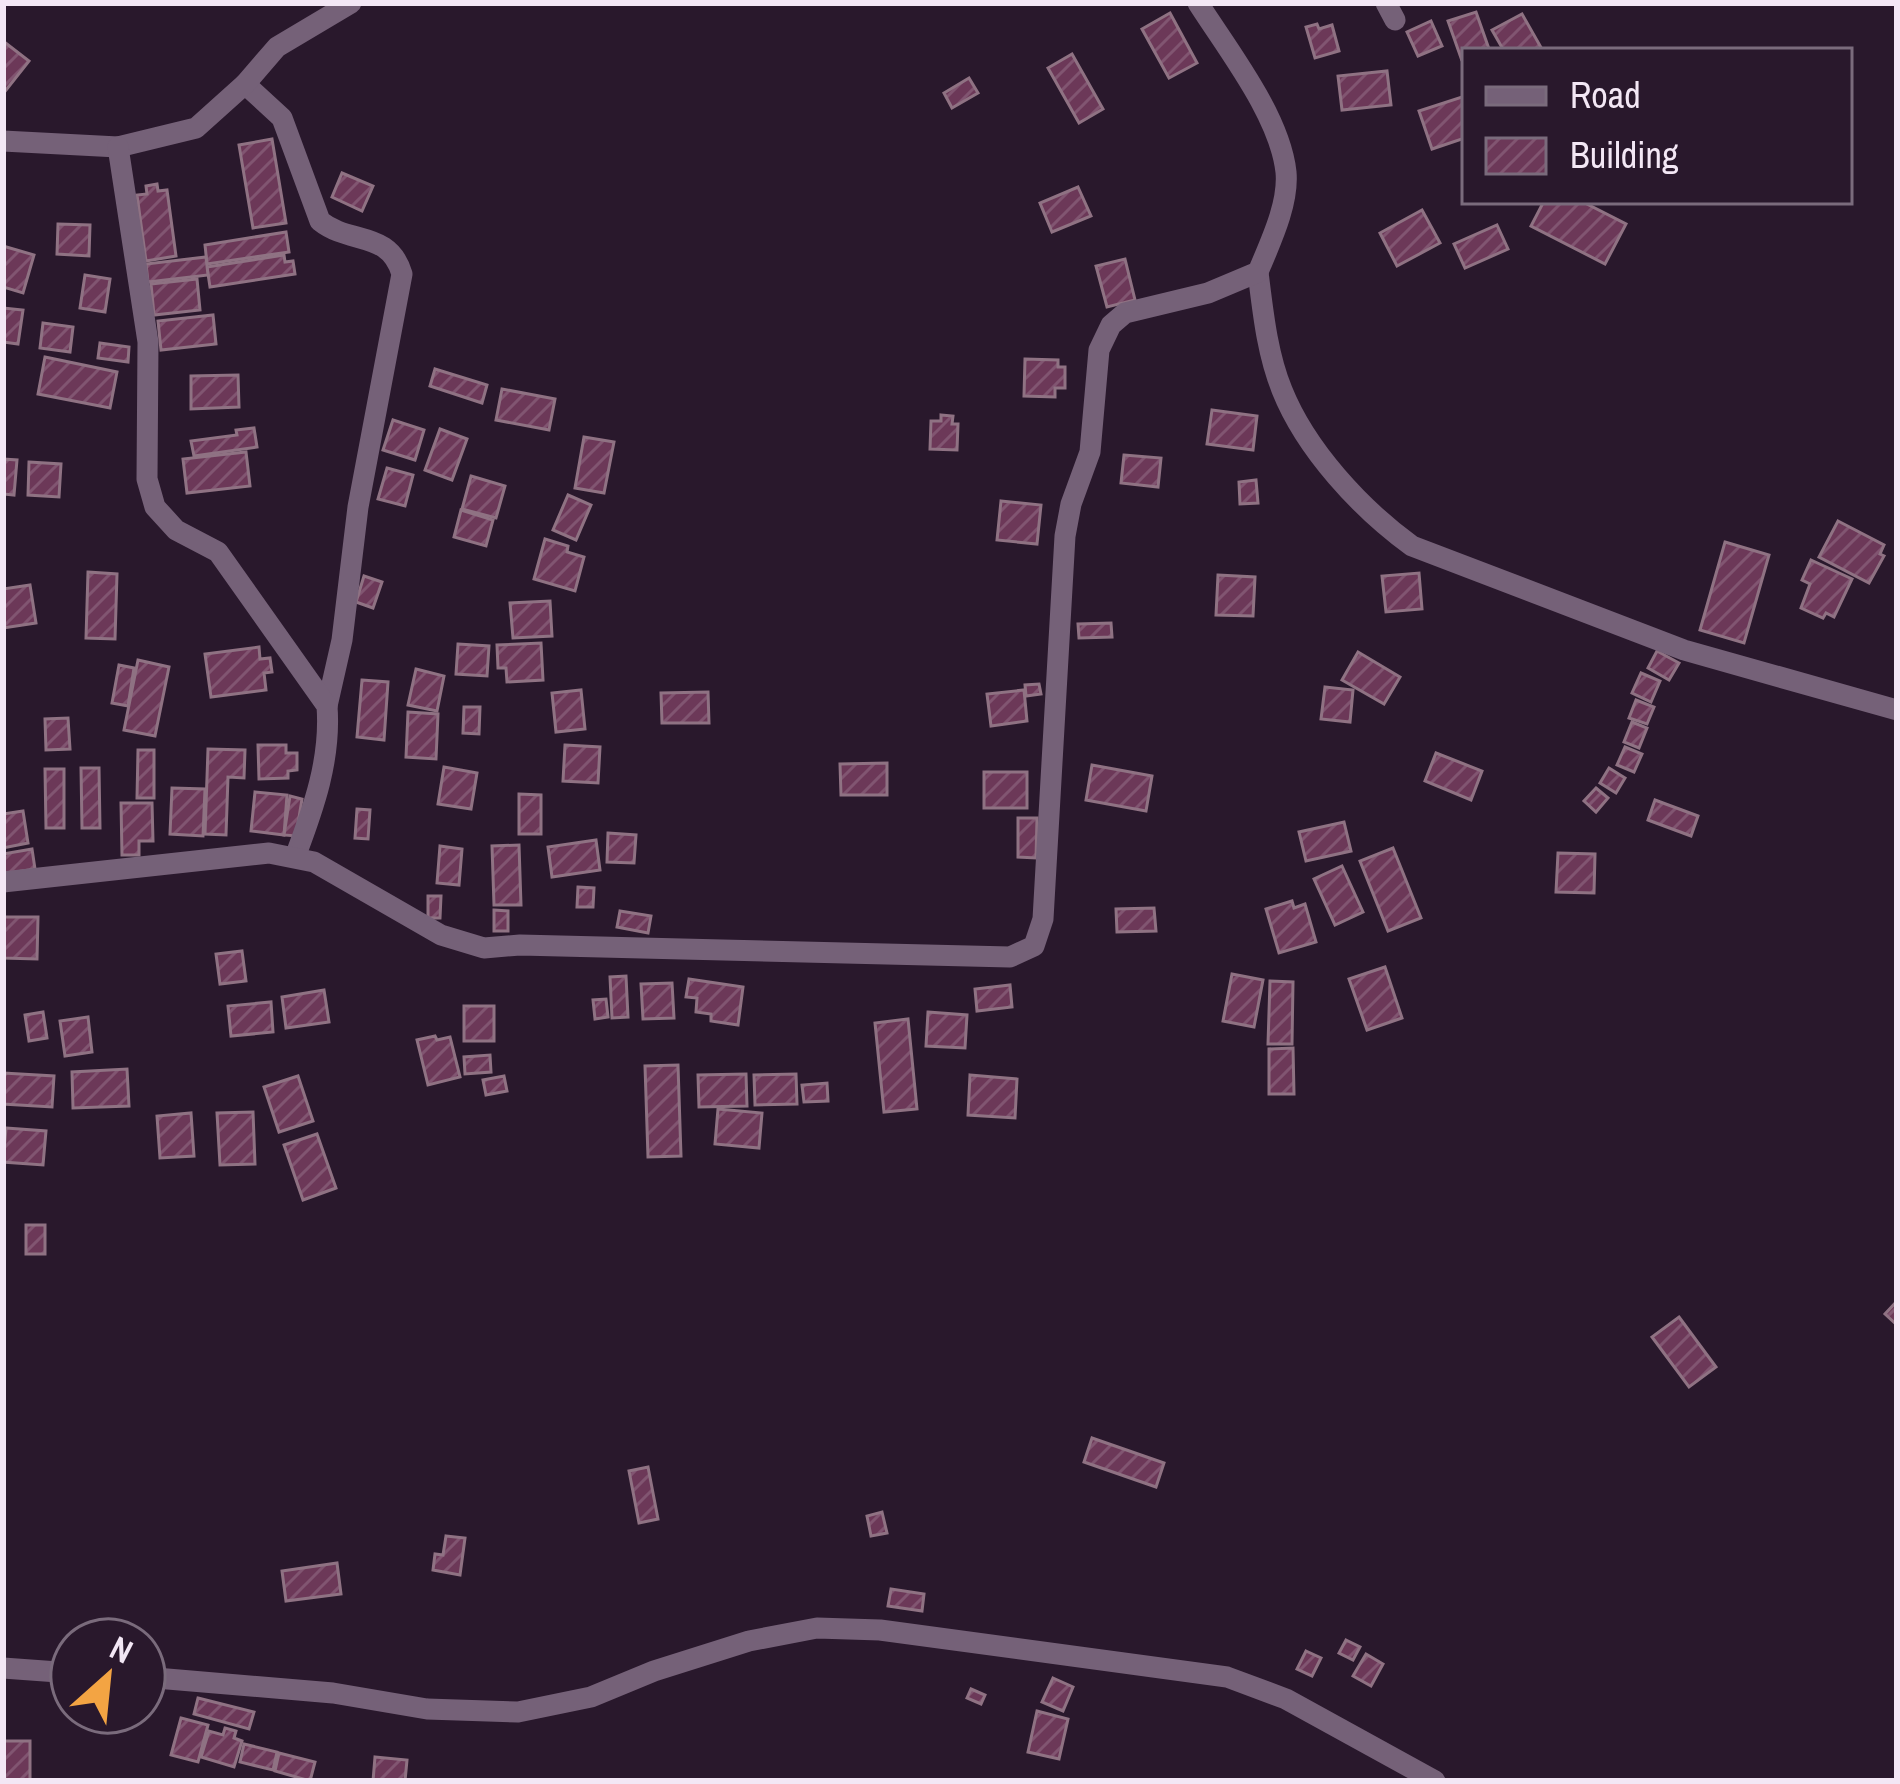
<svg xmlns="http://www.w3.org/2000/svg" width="1900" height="1784" font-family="'Archivo Narrow',sans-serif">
<defs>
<pattern id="building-hatch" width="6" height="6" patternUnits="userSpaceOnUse" patternTransform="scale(3)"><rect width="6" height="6" fill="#6c3858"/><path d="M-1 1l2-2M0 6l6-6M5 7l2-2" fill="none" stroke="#815571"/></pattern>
</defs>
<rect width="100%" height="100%" fill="#29182c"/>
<g fill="url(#building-hatch)" stroke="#8f7283" stroke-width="3">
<polygon points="1476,12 1489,49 1465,51 1461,58 1448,21"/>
<polygon points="1170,13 1197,63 1169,78 1142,29"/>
<polygon points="1522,14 1543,51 1504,51 1492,30"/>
<polygon points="1431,21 1442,46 1418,56 1407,32"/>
<polygon points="1317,24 1319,29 1332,25 1339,51 1315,58 1306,27"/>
<polygon points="3,41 29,61 3,94"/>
<polygon points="1072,54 1103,109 1079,123 1048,68"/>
<polygon points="1387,71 1391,105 1342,110 1338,76"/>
<polygon points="969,78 978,93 952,108 944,93"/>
<polygon points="1465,96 1465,138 1432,149 1419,111"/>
<polygon points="272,139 286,223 253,228 239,145"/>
<polygon points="342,173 373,186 362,211 332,197"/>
<polygon points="157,184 158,191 167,190 176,256 146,261 137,195 147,194 146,186"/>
<polygon points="1078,187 1091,216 1052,232 1040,203"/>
<polygon points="1544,201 1581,201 1626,224 1605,264 1531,226"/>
<polygon points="1422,210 1440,243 1397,266 1380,233"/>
<polygon points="58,224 90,225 89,256 57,254"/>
<polygon points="1497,225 1508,249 1465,268 1454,244"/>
<polygon points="286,232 289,252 207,264 205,245"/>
<polygon points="3,246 34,255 23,293 3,287"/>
<polygon points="284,255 285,262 293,261 295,274 210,287 207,267"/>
<polygon points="206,257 208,275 148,282 146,264"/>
<polygon points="1125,259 1135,300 1107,307 1096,266"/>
<polygon points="85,275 110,279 105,312 80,308"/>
<polygon points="197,279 200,310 154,315 151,284"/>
<polygon points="3,308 23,310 18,344 3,342"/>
<polygon points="213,315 216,344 161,350 158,321"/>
<polygon points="43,323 73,327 70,352 40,348"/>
<polygon points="100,343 129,347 128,362 98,358"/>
<polygon points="45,357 117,372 110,408 38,394"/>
<polygon points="1025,359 1058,360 1058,367 1065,367 1065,388 1055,388 1055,397 1024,396"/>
<polygon points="435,369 487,385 482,403 430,386"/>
<polygon points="238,375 239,407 191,409 191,376"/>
<polygon points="502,389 555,399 549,430 496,420"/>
<polygon points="1212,410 1257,416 1253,450 1207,444"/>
<polygon points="941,415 953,416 952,424 958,424 957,450 930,449 931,421 941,421"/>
<polygon points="393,420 424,430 415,460 383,450"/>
<polygon points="254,428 257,447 194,456 191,441 237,435 236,430"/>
<polygon points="440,429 467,439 452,480 425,470"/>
<polygon points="584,437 614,442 604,493 575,488"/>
<polygon points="246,452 250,486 187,493 183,459"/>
<polygon points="1124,455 1161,458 1158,487 1121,483"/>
<polygon points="3,459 17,460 14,495 3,494"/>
<polygon points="29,462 61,464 59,497 28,495"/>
<polygon points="387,468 413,475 405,506 378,499"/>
<polygon points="471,476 505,486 496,518 462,509"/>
<polygon points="1256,480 1258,503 1240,504 1239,482"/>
<polygon points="568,495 591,505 576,540 553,530"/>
<polygon points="1001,501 1041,505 1037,544 997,540"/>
<polygon points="461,510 493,520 486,546 454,537"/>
<polygon points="1838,521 1884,545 1880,554 1884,556 1869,583 1819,557"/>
<polygon points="545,539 568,546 567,552 584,557 575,591 534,579"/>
<polygon points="1725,542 1769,555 1744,643 1700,630"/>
<polygon points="1811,560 1852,579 1834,617 1826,613 1823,618 1801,608 1810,584 1802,580"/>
<polygon points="88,572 117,574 115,639 86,638"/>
<polygon points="1419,573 1422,609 1386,612 1382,576"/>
<polygon points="1218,575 1255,577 1253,616 1216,615"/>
<polygon points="364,576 382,582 373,608 356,602"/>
<polygon points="30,585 36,623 3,628 3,589"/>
<polygon points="550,601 552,636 513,638 510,603"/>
<polygon points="1111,623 1112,637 1079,638 1078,624"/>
<polygon points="541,643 543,680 507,682 506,668 498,668 497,645"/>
<polygon points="458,644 489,646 487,676 456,674"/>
<polygon points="259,647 260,659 270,658 272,672 264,673 266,690 211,697 205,654"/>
<polygon points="1657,651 1679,663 1669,680 1648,668"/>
<polygon points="1358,652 1400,677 1384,704 1342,680"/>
<polygon points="138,660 169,667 155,736 124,730"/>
<polygon points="119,665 134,668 128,706 112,703"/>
<polygon points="416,669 444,676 437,711 408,705"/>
<polygon points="1641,673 1660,681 1651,702 1632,693"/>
<polygon points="362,680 388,682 384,740 357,737"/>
<polygon points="1039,684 1041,694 1026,696 1025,685"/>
<polygon points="1325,687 1353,690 1350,722 1321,719"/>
<polygon points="581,690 585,729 556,732 552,693"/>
<polygon points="1024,690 1027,721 991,726 987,694"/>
<polygon points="708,692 709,723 662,723 661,693"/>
<polygon points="1636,700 1654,707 1647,724 1629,718"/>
<polygon points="464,707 480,707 479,734 463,733"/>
<polygon points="408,712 438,714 436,759 406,757"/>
<polygon points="68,718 70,749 46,750 45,719"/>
<polygon points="1632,722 1647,728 1639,748 1624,742"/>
<polygon points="258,745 286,745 286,753 297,753 297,770 288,771 288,778 259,779"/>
<polygon points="565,745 600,747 598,783 563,781"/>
<polygon points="1625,747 1642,754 1634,772 1617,765"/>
<polygon points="208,749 245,750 244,778 228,777 226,835 205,834"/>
<polygon points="138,750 154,750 154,798 137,798"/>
<polygon points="1436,753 1482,771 1471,800 1425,781"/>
<polygon points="887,763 887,795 841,795 840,764"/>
<polygon points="1092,765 1152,776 1146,811 1086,800"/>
<polygon points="444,767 477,773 471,809 438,804"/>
<polygon points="81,768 99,768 100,828 82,828"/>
<polygon points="1609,768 1625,778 1616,793 1600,783"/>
<polygon points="45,769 64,769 64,828 46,828"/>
<rect x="984" y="772" width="43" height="36"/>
<polygon points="172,788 205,789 203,836 170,834"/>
<polygon points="1596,788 1608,798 1596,812 1584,801"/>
<polygon points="255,792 287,795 284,835 251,831"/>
<polygon points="519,794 541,795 541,834 519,834"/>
<polygon points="290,796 302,799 296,836 284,835"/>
<polygon points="1655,800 1698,816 1691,836 1648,820"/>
<polygon points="121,803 152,803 153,841 139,841 139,855 122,855"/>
<polygon points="357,809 370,810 368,839 355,838"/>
<polygon points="23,811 28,843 3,848 3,814"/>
<polygon points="1018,818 1037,818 1036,858 1018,857"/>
<polygon points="1344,822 1351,851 1306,861 1299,832"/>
<polygon points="608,833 636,835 634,863 607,862"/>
<polygon points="596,840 600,870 552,877 548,847"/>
<polygon points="519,845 521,905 494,905 492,846"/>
<polygon points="440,846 462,849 459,885 437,883"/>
<polygon points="1393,848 1421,918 1388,931 1360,861"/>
<polygon points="32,849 35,869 3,874 3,854"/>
<polygon points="1558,853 1595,854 1594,893 1556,892"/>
<polygon points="1342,866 1363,912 1335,925 1314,879"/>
<polygon points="578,887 594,888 593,907 577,907"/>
<polygon points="428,896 441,896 440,918 428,918"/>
<polygon points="1292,901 1294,908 1305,904 1316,942 1279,953 1266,909"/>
<polygon points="1154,908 1156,931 1117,932 1116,909"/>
<polygon points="494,910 508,911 508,931 494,931"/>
<polygon points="620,911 651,916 648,933 617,927"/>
<polygon points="3,917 38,917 37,959 3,958"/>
<polygon points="242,951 246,981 220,984 216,954"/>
<polygon points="1385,967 1402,1018 1367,1030 1349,979"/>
<polygon points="1232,974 1263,980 1254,1027 1223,1021"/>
<polygon points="626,976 628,1017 612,1018 610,977"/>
<polygon points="689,979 743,987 738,1025 711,1021 711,1014 696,1012 697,998 686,997"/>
<polygon points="1270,981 1293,982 1292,1044 1268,1044"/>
<polygon points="672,983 674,1018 643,1019 641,984"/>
<polygon points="1010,985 1012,1007 977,1011 975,989"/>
<polygon points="324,990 329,1022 286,1028 282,997"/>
<polygon points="606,999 608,1017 595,1019 593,1000"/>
<polygon points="271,1002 273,1032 231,1036 228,1006"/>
<rect x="464" y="1006" width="30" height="35"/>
<polygon points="43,1012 47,1038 29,1041 25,1015"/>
<polygon points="928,1012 967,1015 965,1048 926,1046"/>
<polygon points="88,1017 92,1052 65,1056 60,1021"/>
<polygon points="908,1019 917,1109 884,1112 875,1023"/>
<polygon points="435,1036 437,1040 450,1037 460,1077 428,1085 417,1040"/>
<polygon points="1293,1048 1294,1094 1269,1094 1269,1049"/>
<polygon points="490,1055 491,1072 465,1074 464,1057"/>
<polygon points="678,1065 681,1156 648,1157 645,1066"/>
<polygon points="127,1069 129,1106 73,1108 72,1072"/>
<polygon points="3,1073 54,1076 52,1107 3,1104"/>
<polygon points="746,1074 747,1106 699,1107 698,1075"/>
<polygon points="796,1074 797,1104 755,1105 754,1075"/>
<polygon points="970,1075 1017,1079 1015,1118 968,1115"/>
<polygon points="298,1076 313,1121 279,1132 264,1087"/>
<polygon points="504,1076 507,1091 486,1095 483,1080"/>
<polygon points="827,1083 828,1101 804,1102 802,1085"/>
<polygon points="718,1109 762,1113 759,1148 715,1144"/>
<polygon points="253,1112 255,1164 220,1165 217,1113"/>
<polygon points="191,1113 194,1156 160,1158 157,1116"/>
<polygon points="6,1128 46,1131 43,1165 3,1162"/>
<polygon points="317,1134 336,1188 303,1200 284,1145"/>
<rect x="26" y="1225" width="19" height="29"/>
<polygon points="1897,1301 1897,1325 1885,1314"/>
<polygon points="1679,1317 1716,1367 1689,1387 1652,1337"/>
<polygon points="1092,1438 1164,1463 1156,1487 1084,1462"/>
<polygon points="648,1467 658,1519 639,1523 629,1471"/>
<polygon points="882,1512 887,1533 871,1536 867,1516"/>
<polygon points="446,1536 465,1538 460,1575 433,1570 435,1554 443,1555"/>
<polygon points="337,1563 341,1594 286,1601 282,1571"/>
<polygon points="891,1589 924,1594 922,1611 888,1606"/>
<polygon points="1346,1640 1360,1647 1353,1660 1339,1653"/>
<polygon points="1306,1651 1321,1658 1312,1676 1297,1669"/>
<polygon points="1366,1654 1383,1664 1371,1686 1353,1676"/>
<polygon points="1053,1678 1073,1687 1063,1711 1042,1702"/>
<polygon points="971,1689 985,1695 981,1704 967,1698"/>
<polygon points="198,1698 254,1712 249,1729 194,1714"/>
<polygon points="1037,1711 1068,1719 1059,1759 1028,1752"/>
<polygon points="181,1718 208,1725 198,1762 171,1755"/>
<polygon points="225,1728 236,1731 234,1738 242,1741 234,1767 201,1757 209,1731 223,1735"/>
<rect x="3" y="1741" width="27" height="40"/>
<polygon points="244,1744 277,1752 273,1770 240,1762"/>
<polygon points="279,1753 315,1762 310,1781 275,1771"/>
<polygon points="375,1757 407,1760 405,1781 373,1781"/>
</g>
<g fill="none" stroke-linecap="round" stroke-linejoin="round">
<g stroke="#756178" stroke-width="21">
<polyline points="1386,3 1395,20"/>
<path d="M245,84L282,118L320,221C350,245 389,230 402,274L358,507L342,640L327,706"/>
<polyline points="3,141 118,147 196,128 245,84 277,47 351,3"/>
<path d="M118,147L148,342L147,479L155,507L176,530L218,552L327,706C331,759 314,807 295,857"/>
<path d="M1258,272C1263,312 1267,353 1282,390C1306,450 1361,509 1412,546L1684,650L1897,710"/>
<path d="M3,882L269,853L314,862L441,935L484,948L520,945L1010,957L1034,946L1043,919L1065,536L1071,504L1090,452L1099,350L1111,325L1125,313L1208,293L1258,272C1270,243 1289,204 1286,172C1280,116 1228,50 1198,3"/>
<polyline points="3,1668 72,1673"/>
<polyline points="144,1677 333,1693 427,1709 518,1712 591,1697 654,1671 749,1641 817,1628 880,1630 1227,1677 1286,1699 1435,1781"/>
</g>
</g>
<rect width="1900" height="1784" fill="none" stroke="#f3e7f5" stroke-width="12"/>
<rect x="1462" y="48" width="390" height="156" fill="#29182c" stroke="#7a6b7c" stroke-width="3"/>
<rect x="1486" y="87" width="60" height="18" fill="#756178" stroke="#7a6b7c" stroke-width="3"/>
<text x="1570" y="108" font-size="36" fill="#f3e7f5">Road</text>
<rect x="1486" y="138" width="60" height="36" fill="url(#building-hatch)" stroke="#7a6b7c" stroke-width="3"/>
<text x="1570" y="168" font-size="36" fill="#f3e7f5">Building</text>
<g transform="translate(108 1676) rotate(27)"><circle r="57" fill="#29182c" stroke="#7a6b7c" stroke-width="3"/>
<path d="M0-9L21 45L0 30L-21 45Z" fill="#f3a443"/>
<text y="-18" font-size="33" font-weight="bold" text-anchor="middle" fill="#f3e7f5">N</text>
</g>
</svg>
